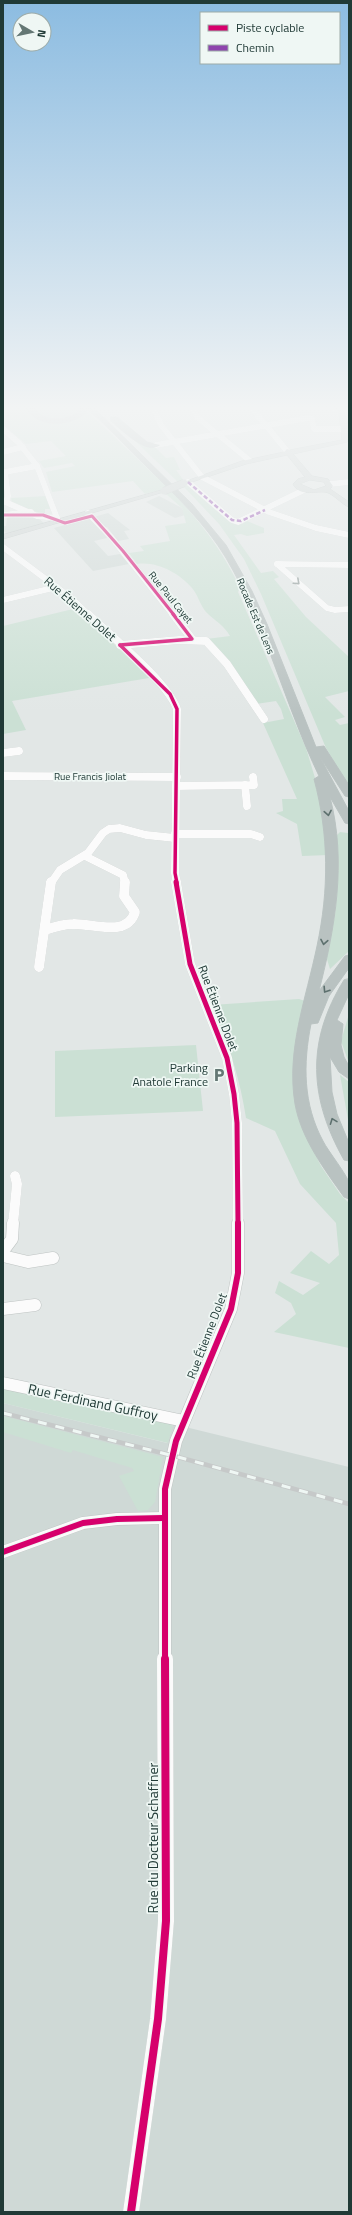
<svg xmlns="http://www.w3.org/2000/svg" width="352" height="2215" font-family="'Titillium Web',sans-serif">
<rect width="100%" height="100%" fill="#e2e7e6"/>
<g fill="#cfd9d6">
<polygon points="159,496 182,508 185,515 175,518 146,502"/>
<polygon points="108,513 130,530 124,531 129,539 118,541 107,527 100,529 107,538 94,541 108,556 120,554 129,564 93,571 54,528"/>
<polygon points="7,517 38,518 45,524 7,534 3,530 3,526 6,526"/>
<polygon points="3,1403 167,1443 173,1424 349,1467 349,2212 3,2212"/>
</g>
<g fill="#cbe0d4">
<path d="M20,405H27L31,415C49,426 70,418 87,411L168,488L145,494L133,481L52,492L46,472L75,466L72,463L44,468L39,461L66,456L51,441L26,444L3,425V411Z"/>
<path d="M31,405H78L80,411C70,422 52,419 39,416Z"/>
<polygon points="129,435 155,447 166,458 174,457 180,470 176,470 184,481 179,483"/>
<polygon points="188,485 231,521 242,524 247,521 264,528 264,533 247,536 241,534 234,535 261,573 273,571 279,577 274,579 306,617 349,657 349,691 325,697 345,717 335,720 340,725 349,723 349,787 326,748 261,594 244,559 219,524 184,487"/>
<path d="M172,492C200,521 223,551 240,588L238,592L306,748L321,798L329,855L302,856L297,824L276,813L283,811L282,799H297L263,723L284,719L281,709L276,701L256,704L206,639L230,636C224,625 215,621 206,612C200,605 198,595 192,588C179,573 157,561 137,564L129,553L144,551L140,546L170,541L165,526L186,523L182,508L166,494Z"/>
<polygon points="47,496 51,509 45,509 45,515 12,503 11,498"/>
<polygon points="77,608 149,678 12,701 26,730 3,734 3,626"/>
<polygon points="340,832 348,833 349,835 349,951 330,969 326,956 335,915 337,892 336,836"/>
<path d="M299,999L305,1001L297,1034L293,1062L306,1136L321,1166L340,1194L349,1203V1348L274,1332L296,1314L291,1303L275,1293L279,1281L303,1295L320,1283L290,1273L311,1251L329,1264L339,1255L336,1223L300,1184L275,1131L246,1118C240,1078 228,1042 212,1005Z"/>
<polygon points="349,1014 349,1063 341,1041"/>
<polygon points="196,1045 203,1111 55,1117 55,1051"/>
<polygon points="340,1075 349,1082 349,1125"/>
<polygon points="3,1388 173,1424 168,1443 3,1403"/>
<polygon points="3,1416 163,1457 155,1502 148,1510 138,1511 119,1476 134,1471 132,1468 73,1450 71,1453 3,1432"/>
</g>
<g fill="none" stroke-linecap="round" stroke-linejoin="round">
<defs>
<g id="minor-far4">
<polyline points="152,405 161,425 202,477 269,512 316,528 349,535"/>
<polyline points="190,405 198,418 249,460"/>
<polyline points="249,405 287,451"/>
<polyline points="310,405 340,409"/>
<polyline points="308,418 312,419 314,429 345,429"/>
<polyline points="3,429 19,443 37,466 57,518"/>
<polyline points="156,445 308,418"/>
<polyline points="3,452 23,447"/>
<polyline points="188,482 232,520 238,522 304,490"/>
<polyline points="330,484 349,482"/>
<polyline points="3,501 37,516 57,518"/>
<polyline points="6,502 8,496 5,472 37,466"/>
<polyline points="88,513 111,537 173,615"/>
<polyline points="3,515 31,512"/>
<polyline points="3,547 71,598 89,615"/>
<polyline points="277,564 327,608 335,610 349,609"/>
<polyline points="277,564 349,565"/>
<polyline points="3,600 57,587"/>
</g>
<g id="minor-far3">
<path d="M88,614C112,637 167,681 177,709L175,873L177,883"/>
<polyline points="173,614 192,639"/>
<polyline points="120,645 179,640 206,641 227,664 264,719"/>
<polyline points="3,753 19,751"/>
<polyline points="3,776 177,777"/>
<polyline points="245,785 247,806"/>
<polyline points="176,786 254,785 253,777"/>
<polyline points="175,834 251,834 260,837"/>
<polyline points="85,856 123,875 125,883"/>
<polyline points="51,883 60,870 88,853 103,833 109,829 120,828 146,835 175,838"/>
</g>
<g id="minor-far2">
<polyline points="176,882 190,964 227,1058 234,1094 237,1123 238,1224"/>
<path d="M45,930C54,927 63,924 73,924C93,923 127,938 135,912L124,896L125,882"/>
<polyline points="39,967 51,882"/>
<polyline points="13,1224 17,1184 15,1176"/>
</g>
<g id="minor-far1">
<polyline points="3,1251 12,1239 13,1223"/>
<polyline points="3,1256 28,1262 53,1258"/>
<polyline points="3,1309 35,1305"/>
<polyline points="3,1383 184,1421"/>
<polyline points="3,1552 83,1523 117,1519 163,1518"/>
<polyline points="165,1660 165,1489 176,1441 231,1309 238,1273 238,1223"/>
</g>
<polyline id="minor" points="131,2212 158,2019 166,1921 165,1659"/>
<g id="major">
<path d="M334,405H340C346,414 352,433 347,442L293,454L312,476L328,479L333,486L330,489L349,502V507C341,504 333,493 325,492C313,491 300,497 293,484L298,479L305,477L287,455L246,464L186,484L181,483L242,461L284,452L287,449L290,450L342,440L339,413ZM310,480L324,482L326,486L314,490L300,484Z"/>
<polygon points="162,490 167,491 3,539 3,535"/>
</g>
<g id="highway">
<path d="M25,405H33C38,423 69,422 80,410L78,405H91L192,504L226,545L252,591L267,624L316,747L324,746L349,785V797L345,796L320,757L349,811V824L345,823L330,797C347,862 335,928 319,991L345,956L349,955V968L329,996L318,1023L311,1024C303,1064 303,1104 323,1141C328,1151 348,1176 349,1183C350,1188 349,1194 349,1199L344,1197C324,1169 301,1138 295,1104C286,1050 306,999 317,946C329,890 329,835 314,779L319,776C285,705 266,626 226,558C205,523 175,495 147,467C127,448 109,427 88,410C74,428 33,429 25,405Z"/>
<path d="M111,417H117L147,442L160,445C147,456 121,429 111,421Z"/>
<path d="M349,979V994L337,1020L343,1024L341,1045L344,1057L349,1066V1079L339,1072L330,1057L332,1092L337,1114L349,1143V1161L344,1160C309,1098 306,1041 344,980Z"/>
</g>
</defs>
<use href="#minor-far4" stroke="#bfc4c3" stroke-width="6"/>
<use href="#minor-far3" stroke="#bfc4c3" stroke-width="8"/>
<use href="#minor-far2" stroke="#bfc4c3" stroke-width="10"/>
<use href="#minor-far1" stroke="#bfc4c3" stroke-width="13"/>
<use href="#minor" stroke="#bfc4c3" stroke-width="16"/>
<use href="#major" stroke="#bbc4c3" stroke-width="1"/>
<use href="#highway" stroke="#bbc4c3" stroke-width="1"/>
<use href="#minor-far4" stroke="#fbfbfb" stroke-width="6"/>
<use href="#minor-far3" stroke="#fbfbfb" stroke-width="8"/>
<use href="#minor-far2" stroke="#fbfbfb" stroke-width="10"/>
<use href="#minor-far1" stroke="#fbfbfb" stroke-width="12"/>
<use href="#minor" stroke="#fbfbfb" stroke-width="16"/>
<use href="#major" fill="#cdd4d3" fill-rule="evenodd"/>
<use href="#highway" fill="#b9c2c1" fill-rule="evenodd"/>
<defs>
<polyline id="rail" points="3,1413 178,1457 349,1504"/>
</defs>
<use href="#rail" stroke="#c6c9c9" stroke-width="4.5"/>
<use href="#rail" stroke="#eff7f4" stroke-width="3" stroke-dasharray="9" stroke-linecap="butt"/>
<defs>
<polyline id="major-bridge" points="164,491 184,483"/>
</defs>
<use href="#major-bridge" stroke="#bbc4c3" stroke-width="8" stroke-linecap="butt"/>
<use href="#major-bridge" stroke="#cdd4d3" stroke-width="7"/>
<polyline stroke="#8e44ad" stroke-width="2.5" stroke-dasharray="4.5 2.5" stroke-linecap="butt" points="188,482 232,520 241,521 265,510"/>
<defs>
<polyline id="cycleway-far4" points="3,515 43,515 65,523 92,516 123,551 174,615"/>
<g id="cycleway-far3">
<polyline points="120,645 192,639 173,614"/>
<polyline points="120,645 170,694 177,709 175,873 177,883"/>
</g>
<polyline id="cycleway-far2" points="176,882 190,964 227,1058 234,1094 237,1123 238,1224"/>
<g id="cycleway-far1">
<polyline points="3,1552 83,1523 117,1519 163,1518"/>
<polyline points="165,1660 165,1489 176,1441 231,1309 238,1273 238,1223"/>
</g>
<polyline id="cycleway" points="131,2212 158,2019 166,1921 165,1659"/>
</defs>
<use href="#cycleway-far4" stroke="#eff7f4" stroke-width="4.5"/>
<use href="#cycleway-far3" stroke="#eff7f4" stroke-width="5.5"/>
<use href="#cycleway-far2" stroke="#eff7f4" stroke-width="8"/>
<use href="#cycleway-far1" stroke="#eff7f4" stroke-width="8"/>
<use href="#cycleway" stroke="#eff7f4" stroke-width="10"/>
<use href="#cycleway-far4" stroke="#d6006c" stroke-width="3"/>
<use href="#cycleway-far3" stroke="#d6006c" stroke-width="3.5"/>
<use href="#cycleway-far2" stroke="#d6006c" stroke-width="5"/>
<use href="#cycleway-far1" stroke="#d6006c" stroke-width="6"/>
<use href="#cycleway" stroke="#d6006c" stroke-width="8"/>
</g>
<defs><path id="oneway-chevron" d="M-2-3.5L2.5 0L-2 3.5" fill="none" stroke-width="1.6" stroke-linecap="round" stroke-linejoin="round"/></defs>
<use stroke="#8e9a98" href="#oneway-chevron" transform="translate(297 582) rotate(42)"/>
<g stroke="#5d706e">
<use href="#oneway-chevron" transform="translate(328 813) rotate(80)"/>
<use href="#oneway-chevron" transform="translate(324 942) rotate(100)"/>
<use href="#oneway-chevron" transform="translate(326 990) rotate(123)"/>
<use href="#oneway-chevron" transform="translate(333 1121) rotate(-111)"/>
</g>
<linearGradient id="sky" x2="0" y2="1"><stop stop-color="#8cbce1"/><stop offset="0.57" stop-color="#f2f4f4"/><stop offset="1" stop-color="#f2f4f4" stop-opacity="0"/></linearGradient>
<rect width="352" height="715" fill="url(#sky)"/>
<defs>
<symbol id="parking-bare" viewBox="-9 -9 18 18"><path d="M-3.5-5.5H1a3.5 3.5 0 0 1 0 7H-1V5.5H-3.5ZM-1-3.4V-.6H.8a1.4 1.4 0 0 0 0-2.8Z" fill="#647774" stroke="#eff7f4" stroke-width="2.5" paint-order="stroke"/></symbol>
</defs>
<g fill-rule="evenodd">
<use href="#parking-bare" x="209" y="1065" width="20" height="20"/>
</g>
<g text-anchor="middle" stroke-width="3.5" stroke-linejoin="round" paint-order="stroke">
<g font-size="10" fill="#203a36" stroke="#eff7f4">
<text transform="translate(171 597) rotate(51)" y="4">Rue Paul Cayet</text>
<text transform="translate(256 616) rotate(67)" y="4">Rocade Est de Lens</text>
<text x="90" y="780">Rue Francis Jiolat</text>
</g>
<g font-size="12" fill="#203a36" stroke="#eff7f4">
<text transform="translate(80 609) rotate(41)" y="4">Rue Étienne Dolet</text>
<text transform="translate(218 1008) rotate(69)" y="4">Rue Étienne Dolet</text>
<text transform="translate(207 1336) rotate(-69)" y="4">Rue Étienne Dolet</text>
</g>
<g font-size="12" fill="#203a36" stroke="#eff7f4" text-anchor="end">
<text x="208" y="1072">Parking<tspan x="208" dy="14">Anatole France</tspan></text>
</g>
<g font-size="14" fill="#203a36" stroke="#eff7f4">
<text transform="translate(93 1402) rotate(12)" y="5">Rue Ferdinand Guffroy</text>
<text transform="translate(153 1838) rotate(-90)" y="5">Rue du Docteur Schaffner</text>
</g>
</g>
<rect width="352" height="2215" fill="none" stroke="#203a36" stroke-width="8"/>
<rect x="200" y="12" width="140" height="52" fill="#eff7f4" stroke="#9caba8"/>
<rect x="208" y="25" width="20" height="6" fill="#d6006c" stroke="#9caba8"/>
<text x="236" y="32" font-size="12" fill="#203a36">Piste cyclable</text>
<rect x="208" y="45" width="20" height="6" fill="#8e44ad" stroke="#9caba8"/>
<text x="236" y="52" font-size="12" fill="#203a36">Chemin</text>
<g transform="translate(32 32) rotate(99)"><circle r="19" fill="#eff7f4" stroke="#9caba8"/>
<path d="M0-3L7 15L0 10L-7 15Z" fill="#647774"/>
<text y="-6" font-size="11" font-weight="bold" text-anchor="middle" fill="#203a36">N</text>
</g>
</svg>
